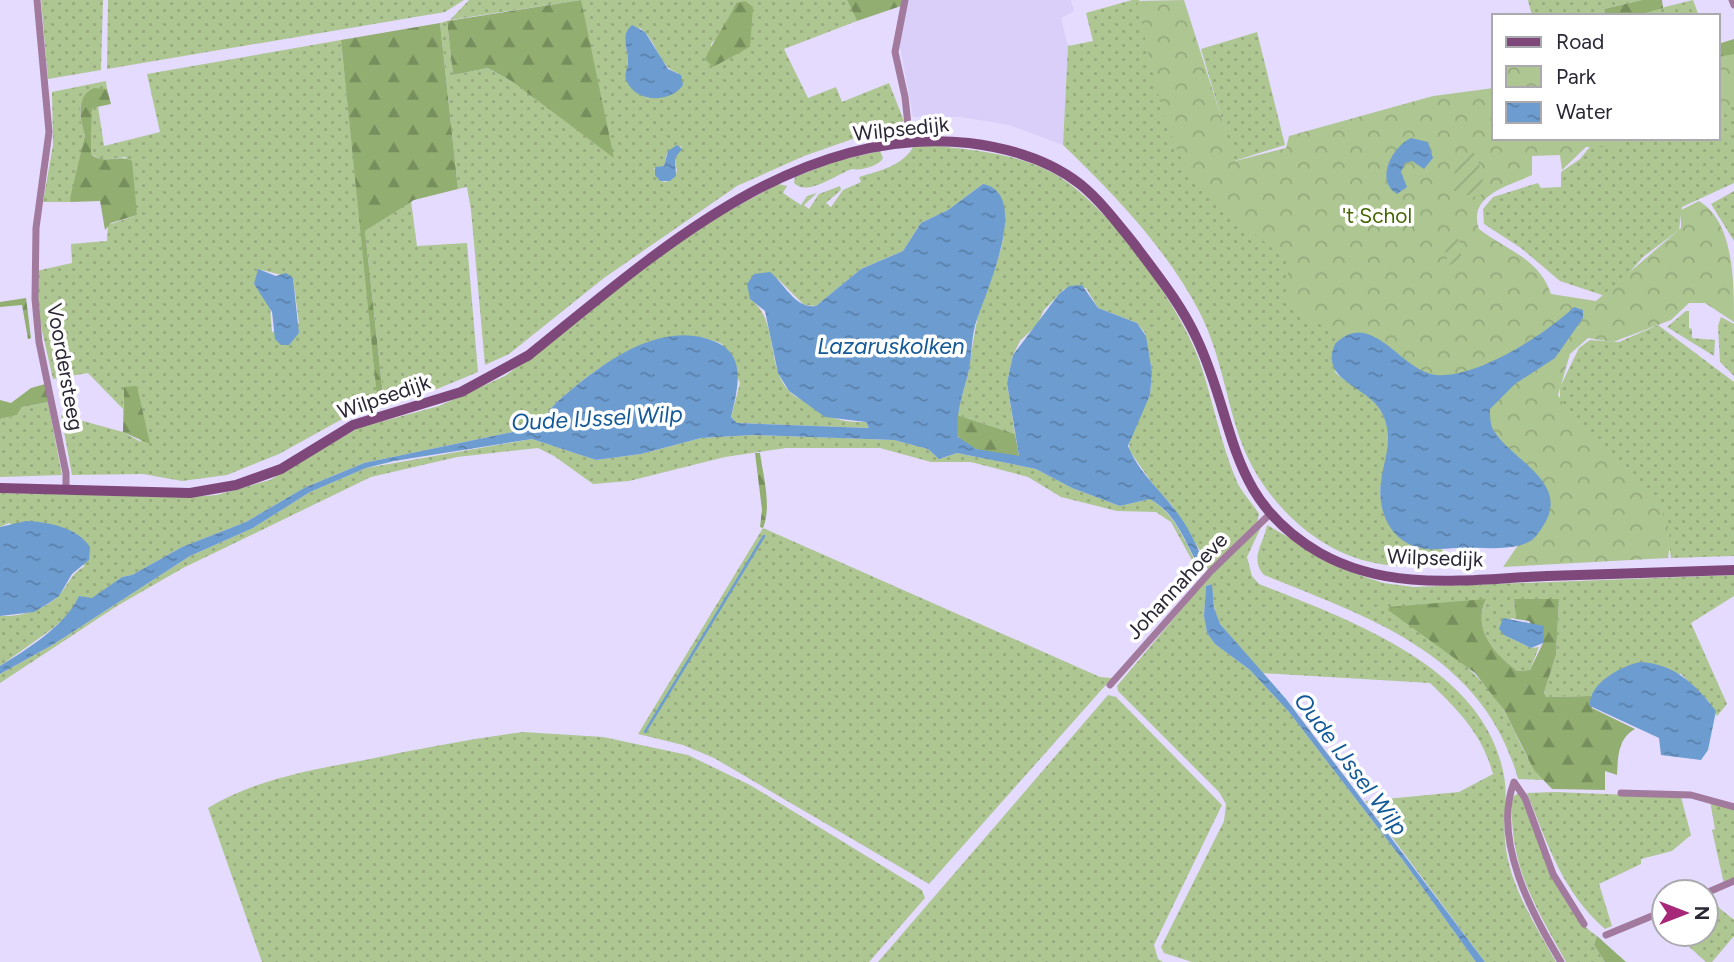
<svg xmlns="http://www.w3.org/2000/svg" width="1734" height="962" font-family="Figtree,sans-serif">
<defs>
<pattern id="grass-dots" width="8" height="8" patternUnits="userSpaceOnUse" patternTransform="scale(1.75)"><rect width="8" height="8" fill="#aec692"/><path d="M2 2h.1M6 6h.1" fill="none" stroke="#96aa7e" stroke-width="1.8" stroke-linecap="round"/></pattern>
<pattern id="forest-firs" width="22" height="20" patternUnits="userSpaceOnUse" patternTransform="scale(1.75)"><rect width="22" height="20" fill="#92ae70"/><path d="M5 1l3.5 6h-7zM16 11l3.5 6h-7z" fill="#778e5d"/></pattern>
<pattern id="park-crowns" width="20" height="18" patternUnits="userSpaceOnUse" patternTransform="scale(1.75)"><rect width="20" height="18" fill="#aec692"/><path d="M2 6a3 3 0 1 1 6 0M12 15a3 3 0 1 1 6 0" fill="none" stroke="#96aa7e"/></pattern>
<pattern id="garden-furrows" width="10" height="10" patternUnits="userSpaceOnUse" patternTransform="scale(1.75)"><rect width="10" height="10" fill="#aec692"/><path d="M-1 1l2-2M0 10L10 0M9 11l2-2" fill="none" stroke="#96aa7e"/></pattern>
<pattern id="water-ripples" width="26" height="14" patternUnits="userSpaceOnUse" patternTransform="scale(1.75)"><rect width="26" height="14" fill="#6d9dd0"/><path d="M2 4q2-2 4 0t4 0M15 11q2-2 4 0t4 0" fill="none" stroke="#5a80aa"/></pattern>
</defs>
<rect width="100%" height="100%" fill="#e4dbff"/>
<polygon fill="#d9cff9" points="907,0 1071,0 1074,11 1061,18 1068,46 1063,145 1009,125 961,117 913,117 899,41"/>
<g fill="url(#grass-dots)" fill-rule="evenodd">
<polygon points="41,0 103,0 101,70 48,79"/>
<polygon points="108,0 464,0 445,12 107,69"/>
<path d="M469,0H847L857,21L784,49L808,98L836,87L842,102L889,83L904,121L804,156L737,186L604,278L509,354L485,365L471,210L467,187L458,189L440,23L447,21L453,75L488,68L513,82L581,0L450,20ZM736,3L750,47L713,66L711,44L722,33ZM640,28C657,40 659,68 678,73L648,98L637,92L626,79L628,60L625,39ZM682,146L675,158L677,172L666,182L660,181L654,168L664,166L667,153Z"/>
<path d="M1132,0H1139L1158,82L1358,318L1335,372C1350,387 1374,394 1383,415C1405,462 1356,485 1398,533C1410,547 1423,549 1441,549L1460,565C1432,566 1403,569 1375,563C1316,552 1263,500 1242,444C1226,401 1221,354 1200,313C1167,249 1114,194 1063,145L1068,46L1093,41L1086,13Z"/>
<polygon points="1528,0 1642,0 1604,9 1606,16 1532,16"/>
<polygon points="1693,0 1699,16 1635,16 1641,13"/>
<polygon points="1257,32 1285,145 1234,161 1201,49"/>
<path d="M341,40L378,396L383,394L365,231L411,201L417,246L467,243L478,372L437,389L364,407L279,454L227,475L182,481L143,474L72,475L61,415L123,432L141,442L124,388L123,409L88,373L53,379L38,313L36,271L72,263L71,244L107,241L108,225L137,215L126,157L101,160L91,154L92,107L98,106L104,146L160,132L147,74ZM262,270L293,278L299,323L272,332L270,306L254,284Z"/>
<path d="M106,81L107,89C76,87 77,111 85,134L71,202H43L53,145L52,92Z"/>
<polygon points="1734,97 1734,183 1682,207 1679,230 1643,257 1608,297 1560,281 1521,248 1484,224 1483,209 1493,197 1538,183 1541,188 1561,187 1561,172 1580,159 1597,138 1718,138 1718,103"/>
<path d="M937,146C976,150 1016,154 1051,172C1105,200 1176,300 1198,357C1213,398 1220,444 1238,484C1244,495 1253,504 1259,514L1257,523L1208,570L1202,554L1171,504L1157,490L1129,450L1130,437L1150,395L1152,372L1145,333L1137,323L1098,308L1086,288L1064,289L1044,310L1037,325L1020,341L1013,355L1007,383L1015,434L957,415C960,401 965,387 968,373C973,349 974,326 982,303C993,269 1011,240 1002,202L983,184L948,210L921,223L903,251L861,269L816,306L804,305L777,278L750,299C779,319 765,364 789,391C793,396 801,399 807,403C826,417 841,423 866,422L869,428L737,423L731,417L740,383L722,344C662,318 601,363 557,402C547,411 545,422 532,428L364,463L304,488L246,522L182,547L132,575L122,577L92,599L79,596L76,608L52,629L0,666V616C21,617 46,610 60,594C70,582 71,574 85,566L9,523L0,527V493L190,497L217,495L270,480L358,428L439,406L505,376L660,256L723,214L778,184L787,186L783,193L801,205L807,196L817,193L804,205L809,209L819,194L840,186L841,190L826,203L831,207L843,190L861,182L859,177C878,171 903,166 913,147Z"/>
<path d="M880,151L883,158C879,166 861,171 852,169C835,175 807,197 794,183L795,177L837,161Z"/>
<polygon points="1734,191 1734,241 1711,204"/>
<polygon points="1686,311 1689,311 1689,328 1692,329 1692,338 1715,340 1714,356 1667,327"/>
<polygon points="1721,317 1734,324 1734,376 1720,362 1718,326"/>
<path d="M1658,325L1734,382V556L1671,558C1665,498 1594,447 1560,402V387L1579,348L1590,340L1619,342Z"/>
<polygon points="48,402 62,475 0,477 0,419 17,415 22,407"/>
<path d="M753,435L894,440L928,449L939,459L957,453L1036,469L1072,488L1120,506L1150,499C1180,517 1184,546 1203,572L1199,573L1171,522L1156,512L1117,511L1061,497L1028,477L971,462H931L880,448H786L725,457L629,481L593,484L554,456L538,448L457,457L371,477L183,568L117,606L0,683V674L54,644L190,556L253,528L310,492L366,468L532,439L596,460L641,454L701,438Z"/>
<path d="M1267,525L1348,571L1383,583L1414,587L1734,575V596L1691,623L1727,704L1717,716L1710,703L1681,674L1610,675L1591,696L1546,697L1544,691L1556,655L1559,600H1514L1516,619L1511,618L1504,635L1531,648L1539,647L1530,670L1517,671C1495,654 1472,629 1486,600L1454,656C1473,672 1490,688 1503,709C1517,733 1524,759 1544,780L1518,779C1484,655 1371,618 1264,575C1249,558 1264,543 1267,525Z"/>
<path d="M1261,527L1247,557L1252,576L1259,584C1349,620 1485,667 1504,776C1508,797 1503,819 1505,840C1508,883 1535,925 1556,962H1485L1365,801L1459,792L1493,774C1482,734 1459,711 1430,683L1261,673L1216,619L1211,584L1206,586L1204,616L1207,633L1215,644L1250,670L1289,712L1402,859L1476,962H1192L1164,953L1161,947L1224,821L1226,804L1219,792L1118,691L1117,686L1212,573Z"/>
<polygon points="763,528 1100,677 1112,678 929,884 714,758 683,745 638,734"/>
<polygon points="1108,695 1116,697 1222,805 1154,945 1158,959 1163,962 878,962"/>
<path d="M523,732L603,737L688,755L750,785L922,890L925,898L869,962H262L208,808C256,779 311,770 365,760C418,749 470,739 523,732Z"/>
<path d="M1519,792C1537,834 1558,911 1597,936L1594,945L1605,962H1566C1534,904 1509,866 1512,798Z"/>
<path d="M1555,792L1681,797L1691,835L1672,851L1641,859V864L1599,884L1612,926L1605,929C1563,893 1547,843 1527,793Z"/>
<polygon points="1710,801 1734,810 1734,879 1724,884 1712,830 1715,829"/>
<polygon points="1706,897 1734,920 1734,936 1712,962 1706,962 1675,934 1706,934"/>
</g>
<g fill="url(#forest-firs)">
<polygon points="581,0 614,158 513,82 488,68 453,75 447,21"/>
<polygon points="847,0 902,0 901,6 857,21"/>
<polygon points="1642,0 1662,0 1663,8 1635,16 1606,16 1604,9"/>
<path d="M745,1L753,7L750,47L713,67L705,59C714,39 727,23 736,3Z"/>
<polygon points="440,23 458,189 414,200 365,231 383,395 377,396 341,40"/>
<polygon points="1734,39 1734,97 1718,103 1718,44"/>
<path d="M94,88L107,89L111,104L92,108L91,154C104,166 118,153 132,161L137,215L111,223L105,230L100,201L71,202L70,199L85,135C80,119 75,96 94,88Z"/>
<polygon points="26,298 31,338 28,339 22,305 0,307 0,302"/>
<polygon points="45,384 48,402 22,407 17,415 0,419 0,400 11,403 31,388"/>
<polygon points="137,386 150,444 123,432 124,387"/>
<path d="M957,415L1015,434L1019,456C1006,457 966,451 959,438C955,432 957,421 957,415Z"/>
<path d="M755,453H760C763,475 772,507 763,528L760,527L762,510Z"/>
<path d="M1486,599C1472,629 1494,653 1517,671L1530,670L1543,643L1529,621L1516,619L1514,599H1559L1556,655L1544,692L1546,697L1591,696L1592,708L1635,729C1618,738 1618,757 1617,775L1605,771V790L1552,789L1534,770L1504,710L1475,673L1388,610L1390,607Z"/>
<polygon points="1597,936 1626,962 1605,962 1594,945"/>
</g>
<g fill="url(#park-crowns)">
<path d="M1184,0L1235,161L1286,148L1289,136L1433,96L1494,88V138H1639L1614,147H1586L1562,170L1560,155L1532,156V175C1509,186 1467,195 1479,229C1506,250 1539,258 1551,294L1596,301L1681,228V210L1699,201C1734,222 1734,281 1734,322L1705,303H1689L1671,320L1613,342L1588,338L1570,354L1558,395C1586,446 1659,482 1669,531C1671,539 1669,550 1668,558L1503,567L1523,538L1489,447L1481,409L1308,318L1288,300L1286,284L1290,263C1260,237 1214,204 1191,173C1162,135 1148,49 1137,1Z"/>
<polygon points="1734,54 1734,103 1718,109 1718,57"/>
</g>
<g fill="url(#garden-furrows)">
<path d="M1473,151C1481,165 1484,178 1483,194L1473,197L1452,190L1455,173L1451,162Z"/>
<polygon points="1449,233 1459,240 1462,262 1448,265 1443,239"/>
</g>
<g fill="url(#water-ripples)">
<path d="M632,25L645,32L668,69L681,75L683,85C671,103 637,103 627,82C623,74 628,70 628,61C628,48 620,35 632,25Z"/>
<path d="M1411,138L1428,142L1433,158L1424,169L1412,161L1405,163L1401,172L1407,187L1397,194C1374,180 1393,146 1411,138Z"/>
<polygon points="677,145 682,149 675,158 676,176 670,181 660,181 655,175 655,167 664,166 668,151"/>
<path d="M983,184C1034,194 982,299 975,326C971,341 972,358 968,374C963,394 955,414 958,437L976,449L1019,456L1007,383L1013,355L1059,294L1069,286L1082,285L1098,308L1137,323L1146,336L1152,372L1150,395L1128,446C1139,474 1165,494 1181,518C1192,534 1199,551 1206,567L1203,572C1185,546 1180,516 1150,499L1120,506L1072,488L1036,469L957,453L939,459L928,449L894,440L753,435L701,438L641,454L596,460L532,439L394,461L366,468L310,492L253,528L190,556L54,644L0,674V666C29,648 65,626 79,596L92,598L122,577L132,575L182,547L246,522L304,488L364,463L532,428C545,422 547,411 557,402C597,367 659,317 716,342C748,356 737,391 731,417L737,423L869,428L866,422L825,417L789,391L778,373L765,311L750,299L747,284L754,274L770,272C785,284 795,309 816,306L861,269L903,251L921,223L948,210Z"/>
<polygon points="258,269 276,276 286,273 293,278 299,333 289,345 281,345 275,339 272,312 254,284"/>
<path d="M1574,307L1583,310V318L1555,358L1515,384L1490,409C1490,418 1490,427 1496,434C1515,461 1568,483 1545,523C1541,529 1537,536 1532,540C1514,552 1479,547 1458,548C1446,548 1433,551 1421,548C1390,542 1377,510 1381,482C1384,458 1394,440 1383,415C1371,386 1318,382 1335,344C1372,307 1400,371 1436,375C1476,379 1546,334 1574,307Z"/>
<path d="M26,521C48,522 77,527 90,547L89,560L72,574L59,596L49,603L34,612L0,616V527Z"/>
<polygon points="1212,584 1214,608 1220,624 1286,699 1485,962 1476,962 1402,859 1289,712 1250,670 1215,644 1207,633 1204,616 1206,586"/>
<polygon points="1503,618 1544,626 1543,643 1531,648 1504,635 1499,629"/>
<path d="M1640,662C1675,664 1695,684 1716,711L1708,750L1701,760L1661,755L1659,738L1590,706C1588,683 1622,666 1640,662Z"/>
</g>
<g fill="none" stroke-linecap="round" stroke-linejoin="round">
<polyline stroke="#6d9dd0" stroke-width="2.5" points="645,732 764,536"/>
<g stroke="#a17a9d" stroke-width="7">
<polyline points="37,0 49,132 36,228 35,299 39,342 66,473 66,490"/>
<polyline points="905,0 895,52 905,97 910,143"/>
<polyline points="1732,0 1734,5"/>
<polyline points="1110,685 1211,571 1271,513"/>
<polyline points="1621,793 1691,795 1734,807"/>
<polyline points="1706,893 1734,881"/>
<polyline points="1606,935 1664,911"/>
<path d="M1561,962C1532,914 1492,840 1514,782L1525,798L1553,874L1584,924"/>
</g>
<path stroke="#7f487b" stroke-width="10" d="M0,488L190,493L236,485L281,469L353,425L461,392L529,355C655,254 795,124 969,143C1009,148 1048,159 1080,184C1101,201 1118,224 1135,245C1158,276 1181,304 1197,339C1237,424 1226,499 1320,553C1391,593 1469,579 1547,576C1609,574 1672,572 1734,570"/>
</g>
<g text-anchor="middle" stroke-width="7" stroke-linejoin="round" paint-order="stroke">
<g font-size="21" fill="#2b2734" stroke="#fff">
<text transform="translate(901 129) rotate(-6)" y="7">Wilpsedijk</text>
<text transform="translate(65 367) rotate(80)" y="7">Voordersteeg</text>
<text transform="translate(384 397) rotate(-19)" y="7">Wilpsedijk</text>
<text transform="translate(1435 558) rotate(2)" y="7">Wilpsedijk</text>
<text transform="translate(1177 586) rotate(-47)" y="7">Johannahoeve</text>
</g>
<g font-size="21" fill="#436400" stroke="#fff">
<text x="1377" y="223">'t Schol</text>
</g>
<g font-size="23" font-style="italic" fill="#145998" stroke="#fff">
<text x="891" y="354">Lazaruskolken</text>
<text transform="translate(597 418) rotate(-3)" y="8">Oude IJssel Wilp</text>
<text transform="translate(1351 764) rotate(53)" y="8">Oude IJssel Wilp</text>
</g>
</g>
<rect x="1492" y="14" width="228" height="126" fill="#ffffff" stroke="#aaa9ae" stroke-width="2"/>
<rect x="1506" y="37" width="35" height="10" fill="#7f487b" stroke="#aaa9ae" stroke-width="2"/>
<text x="1556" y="49" font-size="21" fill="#2b2734">Road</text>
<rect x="1506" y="66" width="35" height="21" fill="url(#park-crowns)" stroke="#aaa9ae" stroke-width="2"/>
<text x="1556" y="84" font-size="21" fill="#2b2734">Park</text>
<rect x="1506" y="102" width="35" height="21" fill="url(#water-ripples)" stroke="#aaa9ae" stroke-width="2"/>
<text x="1556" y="119" font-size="21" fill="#2b2734">Water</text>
<g transform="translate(1685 913) rotate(90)"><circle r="33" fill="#ffffff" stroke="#aaa9ae" stroke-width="2"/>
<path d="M0-5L12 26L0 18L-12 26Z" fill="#a72878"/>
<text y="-10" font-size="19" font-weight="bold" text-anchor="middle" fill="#2b2734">N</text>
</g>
</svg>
